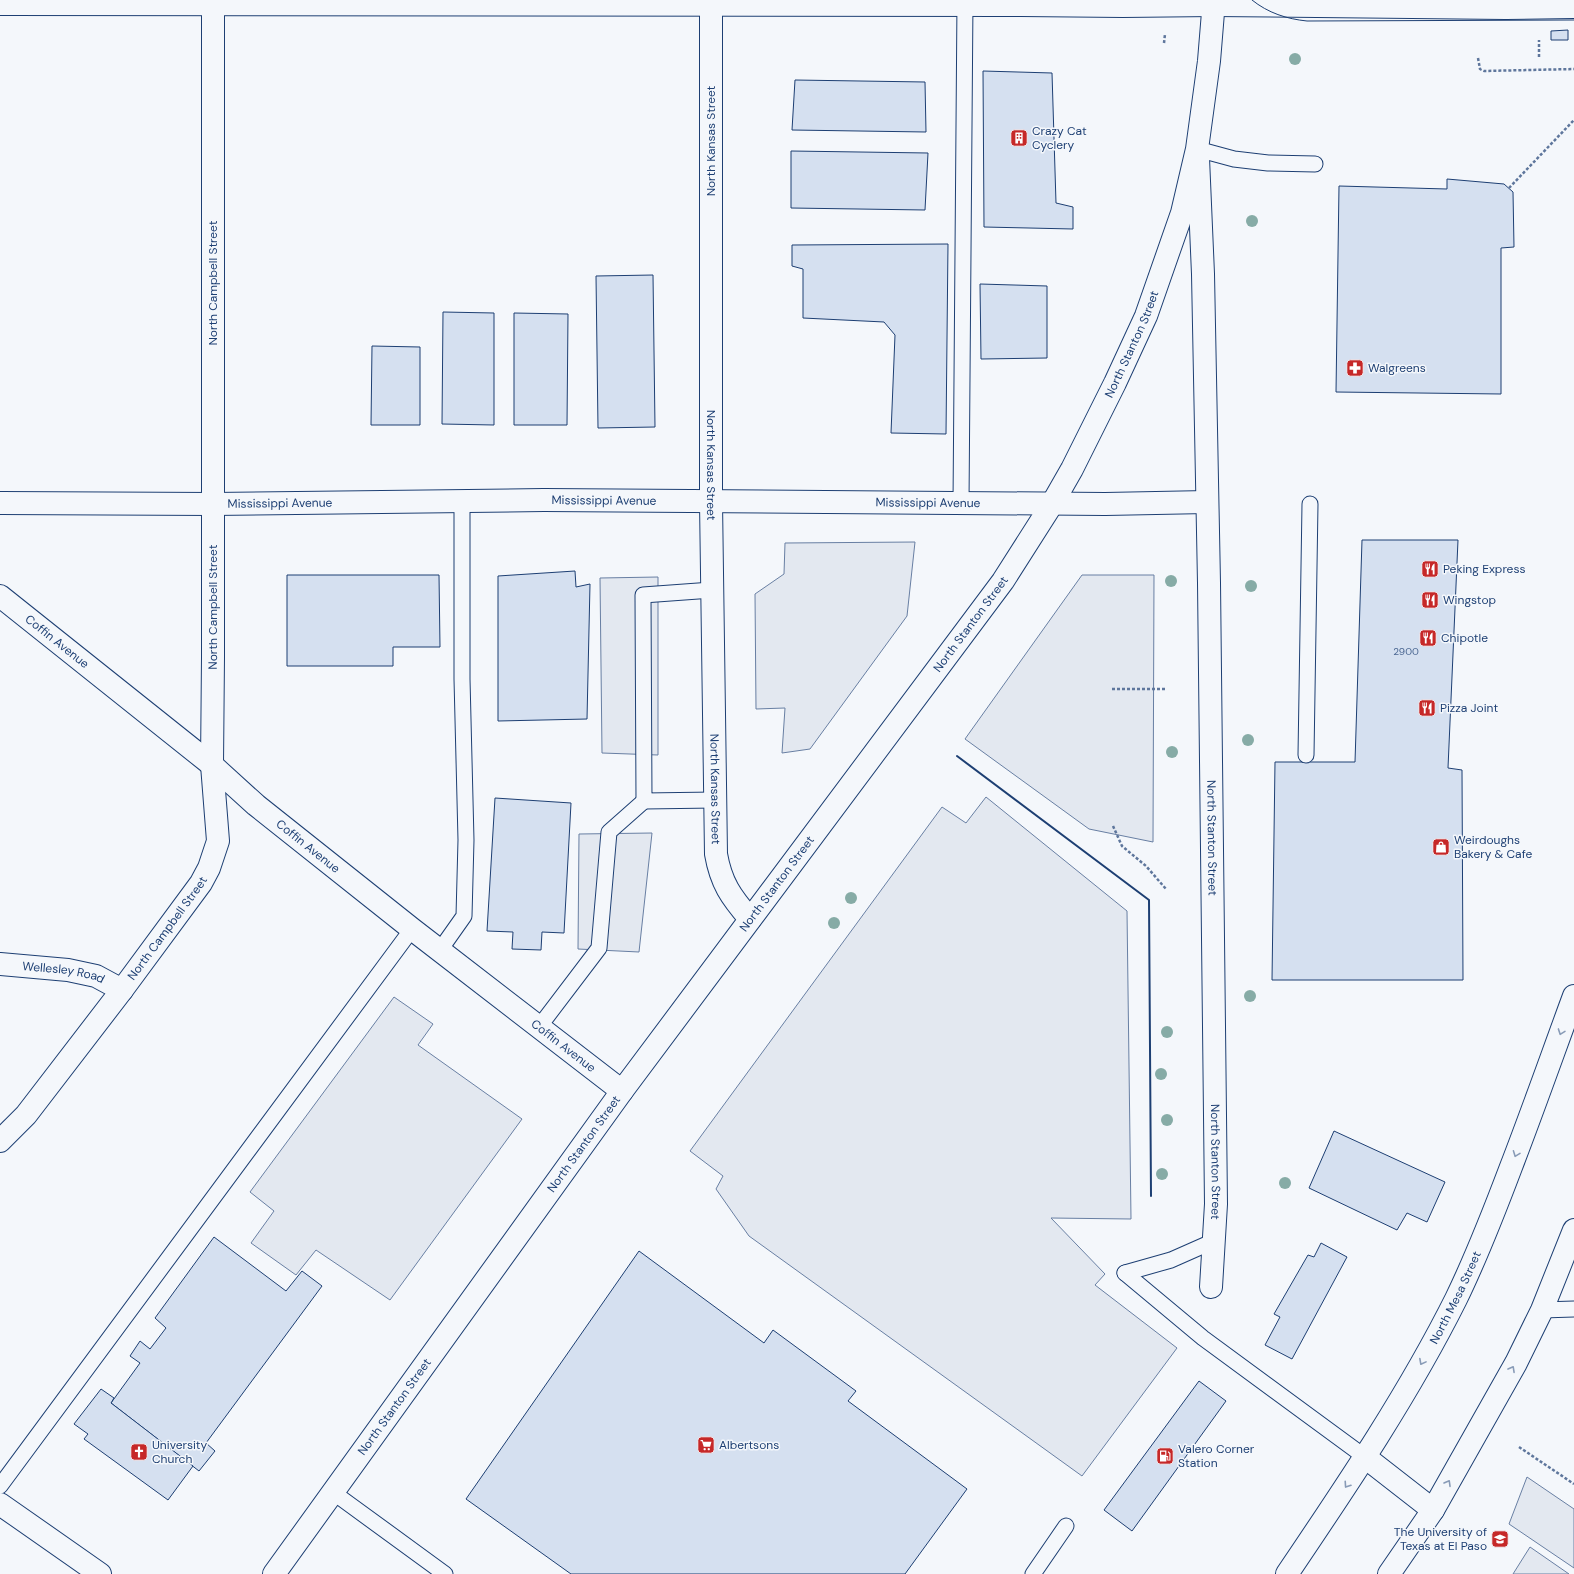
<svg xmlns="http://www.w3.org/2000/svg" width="1574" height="1574" font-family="'DM Sans',sans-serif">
<rect width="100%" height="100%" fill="#f4f7fb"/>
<g fill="#e3e8f0" stroke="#687fa3">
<polygon points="915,542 907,616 810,749 782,753 785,708 756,709 755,594 784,574 785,543"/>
<polygon points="1082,575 1154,575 1153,842 1089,829 965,739"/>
<polygon points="658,577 658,755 602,753 600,578"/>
<polygon points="986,797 1127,911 1131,1219 1051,1218 1105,1274 1095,1285 1177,1348 1082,1476 749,1236 716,1189 723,1176 690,1151 942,807 966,823"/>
<polygon points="652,833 639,952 578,949 579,834"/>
<polygon points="394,997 433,1024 418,1045 522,1119 390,1300 316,1250 296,1275 251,1243 274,1211 250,1192"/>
<polygon points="1527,1477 1574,1509 1574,1568 1509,1524"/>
<polygon points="1530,1547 1569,1574 1513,1574"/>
</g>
<g fill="#d5e0f0" stroke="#1d3f73">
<polygon points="1568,30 1568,40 1551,40 1551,31"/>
<polygon points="983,71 1052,73 1056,203 1073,207 1073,229 984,227"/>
<polygon points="795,80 925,82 926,132 792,130"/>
<polygon points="791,151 928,153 925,210 791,208"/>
<polygon points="1447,179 1504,184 1513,192 1514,247 1501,248 1501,394 1336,392 1339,186 1447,189"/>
<polygon points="948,244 946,434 891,433 895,335 884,322 803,318 803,269 792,266 792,245"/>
<polygon points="653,275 655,427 598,428 596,276"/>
<polygon points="980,284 1047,286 1047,358 981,359"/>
<polygon points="443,312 494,313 494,425 442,424"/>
<polygon points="514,313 568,314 567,425 514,425"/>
<polygon points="372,346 420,347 420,425 371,425"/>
<polygon points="1362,540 1458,540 1448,768 1462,770 1463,980 1272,980 1275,762 1355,762"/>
<polygon points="575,571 576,587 590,584 587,719 498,721 498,576"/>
<polygon points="287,575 439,575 440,647 393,647 393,666 287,666"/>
<polygon points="495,798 571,803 564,933 542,932 541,950 512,949 513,932 487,931"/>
<polygon points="1334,1131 1445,1182 1427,1222 1407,1213 1397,1230 1309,1188"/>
<polygon points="214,1237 286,1291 302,1271 322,1286 206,1443 215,1451 199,1471 111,1403 140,1363 130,1356 140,1341 150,1349 166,1328 155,1318"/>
<polygon points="1321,1243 1347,1257 1292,1359 1265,1345 1280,1317 1274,1314 1308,1255 1314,1257"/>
<polygon points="639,1251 764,1343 773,1330 856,1391 848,1401 967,1489 905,1574 571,1574 466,1499"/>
<polygon points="1199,1381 1226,1401 1132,1531 1104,1510"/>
<polygon points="101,1389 114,1398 111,1403 193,1466 168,1500 84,1439 88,1434 74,1424"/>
</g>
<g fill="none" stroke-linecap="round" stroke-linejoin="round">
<defs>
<g id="service">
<polyline points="1197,149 1234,159 1268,163 1315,164"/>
<polyline points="961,504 965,0"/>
<polyline points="712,590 643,595 644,801 715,800"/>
<polyline points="1306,755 1310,504"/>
<polyline points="440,950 464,916 466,840 462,679 462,501"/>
<polyline points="539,1027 599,948 609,832 644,801"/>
<polyline points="1125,1273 1203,1338 1365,1457"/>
<polyline points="1125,1273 1171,1260 1214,1241"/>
<polyline points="1542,1310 1574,1309"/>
<polyline points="0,1486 412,929"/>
<polyline points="334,1493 445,1574"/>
<polyline points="1033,1574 1066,1526"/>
</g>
<g id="minor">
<path id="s1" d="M711,0V502L716,854C721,883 731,897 750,919"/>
<polyline points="0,4 1021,5 1123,6 1214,5"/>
<path id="s2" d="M1198,158L1203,274L1209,583L1216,1204L1211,1287"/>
<path id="s3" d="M0,503L213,504L544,500L1105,504L1207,502"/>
<path id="s4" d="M0,596L212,765L256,805L412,929L622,1091"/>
<path id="s5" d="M0,964L68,970L96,976L122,990"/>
<path id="s6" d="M0,1141L26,1115L122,990L201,883L209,868L218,841L212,765L213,657V0"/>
<polyline points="0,1504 100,1574"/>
</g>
<g id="tertiary">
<polyline points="1214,5 1506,8 1574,7"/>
<path id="s7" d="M274,1574L622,1091L1003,581L1052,504L1072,469L1115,383L1146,316L1182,213L1197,149L1209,61L1214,0"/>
</g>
<g id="primary">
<polyline points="1365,1457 1433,1510"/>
<path id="s8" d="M1287,1574C1347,1485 1408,1395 1456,1299C1477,1256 1494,1212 1511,1167C1533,1110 1553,1053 1574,996"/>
<polyline points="1389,1574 1433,1510 1516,1363 1542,1310 1574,1230"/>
</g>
</defs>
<use href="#service" stroke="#1d3f73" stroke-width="17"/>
<use href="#minor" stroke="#1d3f73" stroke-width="24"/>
<use href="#tertiary" stroke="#1d3f73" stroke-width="24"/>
<use href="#primary" stroke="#1d3f73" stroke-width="24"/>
<g stroke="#5e769c" stroke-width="2.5" stroke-dasharray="3 2" stroke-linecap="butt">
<polyline points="1164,43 1165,34"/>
<polyline points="1539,57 1539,40"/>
<polyline points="1478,58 1480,69 1484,71 1574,69"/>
<polyline points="1509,188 1574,120"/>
<polyline points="1112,689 1167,689"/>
<polyline points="1113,826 1122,846 1146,866 1166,889"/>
<polyline points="1519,1447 1574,1484"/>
</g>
<use href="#service" stroke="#f4f7fb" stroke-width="15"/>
<use href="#minor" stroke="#f4f7fb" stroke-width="22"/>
<use href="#tertiary" stroke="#f4f7fb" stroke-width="22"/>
<use href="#primary" stroke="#f4f7fb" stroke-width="22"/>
<path stroke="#1d3f73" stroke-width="1" d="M1252,0C1268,13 1287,19 1307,21L1574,20"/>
<polyline stroke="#1d3f73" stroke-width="2" points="957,756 1149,900 1151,1196"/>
</g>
<g fill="#86aba6">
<circle cx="1295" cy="59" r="6"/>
<circle cx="1252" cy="221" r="6"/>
<circle cx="1171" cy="581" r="6"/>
<circle cx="1251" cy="586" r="6"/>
<circle cx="1248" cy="740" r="6"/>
<circle cx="1172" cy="752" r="6"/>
<circle cx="851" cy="898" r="6"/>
<circle cx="834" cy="923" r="6"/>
<circle cx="1250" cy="996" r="6"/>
<circle cx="1167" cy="1032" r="6"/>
<circle cx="1161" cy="1074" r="6"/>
<circle cx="1167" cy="1120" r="6"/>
<circle cx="1162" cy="1174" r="6"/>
<circle cx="1285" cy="1183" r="6"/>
</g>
<defs><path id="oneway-chevron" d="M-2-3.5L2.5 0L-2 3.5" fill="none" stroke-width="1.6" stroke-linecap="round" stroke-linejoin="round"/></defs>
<g stroke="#889bb7">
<use href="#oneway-chevron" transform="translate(1561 1032) rotate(110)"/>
<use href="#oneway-chevron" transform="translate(1516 1154) rotate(111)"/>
<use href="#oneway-chevron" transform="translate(1422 1362) rotate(118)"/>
<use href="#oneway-chevron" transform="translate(1512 1369) rotate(-61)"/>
<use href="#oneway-chevron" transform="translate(1448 1483) rotate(-60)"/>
<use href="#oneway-chevron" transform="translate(1347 1485) rotate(124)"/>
</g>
<defs>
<symbol id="building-square" viewBox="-11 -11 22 22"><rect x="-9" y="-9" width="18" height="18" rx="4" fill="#c62828" stroke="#f4f7fb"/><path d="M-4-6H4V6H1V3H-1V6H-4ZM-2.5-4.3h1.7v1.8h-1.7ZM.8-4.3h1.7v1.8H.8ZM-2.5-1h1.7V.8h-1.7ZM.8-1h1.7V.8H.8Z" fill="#fff"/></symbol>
<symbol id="pharmacy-square" viewBox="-11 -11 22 22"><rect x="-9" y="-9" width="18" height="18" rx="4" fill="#c62828" stroke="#f4f7fb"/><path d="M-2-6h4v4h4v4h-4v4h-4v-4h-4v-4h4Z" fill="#fff"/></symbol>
<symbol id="restaurant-square" viewBox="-11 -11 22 22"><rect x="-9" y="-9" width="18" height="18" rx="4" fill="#c62828" stroke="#f4f7fb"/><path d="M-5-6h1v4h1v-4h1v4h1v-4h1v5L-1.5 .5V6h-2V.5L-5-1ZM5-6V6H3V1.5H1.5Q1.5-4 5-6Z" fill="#fff"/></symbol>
<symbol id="shop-square" viewBox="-11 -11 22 22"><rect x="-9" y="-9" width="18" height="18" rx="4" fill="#c62828" stroke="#f4f7fb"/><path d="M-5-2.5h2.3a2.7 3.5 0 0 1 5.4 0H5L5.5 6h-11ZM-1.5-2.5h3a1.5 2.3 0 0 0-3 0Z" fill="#fff"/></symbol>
<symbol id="supermarket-square" viewBox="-11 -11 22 22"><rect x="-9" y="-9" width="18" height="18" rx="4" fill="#c62828" stroke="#f4f7fb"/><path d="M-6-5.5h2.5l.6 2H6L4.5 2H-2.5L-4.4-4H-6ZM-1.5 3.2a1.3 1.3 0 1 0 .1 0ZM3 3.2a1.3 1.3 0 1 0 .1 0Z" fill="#fff"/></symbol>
<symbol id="church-square" viewBox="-11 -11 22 22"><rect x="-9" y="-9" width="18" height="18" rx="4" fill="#c62828" stroke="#f4f7fb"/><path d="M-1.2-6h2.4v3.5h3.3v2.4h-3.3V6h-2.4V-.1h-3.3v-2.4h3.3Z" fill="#fff"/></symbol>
<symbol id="fuel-square" viewBox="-11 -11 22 22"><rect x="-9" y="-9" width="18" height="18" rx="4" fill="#c62828" stroke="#f4f7fb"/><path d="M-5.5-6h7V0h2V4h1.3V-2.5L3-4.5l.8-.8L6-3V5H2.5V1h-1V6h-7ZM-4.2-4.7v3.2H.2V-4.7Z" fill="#fff"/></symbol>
<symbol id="university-square" viewBox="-11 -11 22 22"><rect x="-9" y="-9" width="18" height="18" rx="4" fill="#c62828" stroke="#f4f7fb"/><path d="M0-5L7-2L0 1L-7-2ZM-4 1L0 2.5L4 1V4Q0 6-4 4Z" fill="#fff"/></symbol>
</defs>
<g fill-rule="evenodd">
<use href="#building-square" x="1009" y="128" width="20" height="20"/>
<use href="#pharmacy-square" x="1345" y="358" width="20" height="20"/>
<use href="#restaurant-square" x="1420" y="559" width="20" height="20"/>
<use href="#restaurant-square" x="1420" y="590" width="20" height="20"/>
<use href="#restaurant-square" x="1418" y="628" width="20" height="20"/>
<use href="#restaurant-square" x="1417" y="698" width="20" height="20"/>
<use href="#shop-square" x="1431" y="837" width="20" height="20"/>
<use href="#supermarket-square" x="696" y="1435" width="20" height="20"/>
<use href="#church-square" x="129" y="1442" width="20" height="20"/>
<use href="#fuel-square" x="1155" y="1446" width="20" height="20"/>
<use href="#university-square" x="1490" y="1529" width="20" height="20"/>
</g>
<g text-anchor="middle" stroke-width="3" stroke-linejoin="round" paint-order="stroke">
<g font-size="10" fill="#4b6792">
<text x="1406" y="655">2900</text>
</g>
<g font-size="12" fill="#1d3f73" stroke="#f4f7fb" text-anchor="start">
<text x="1032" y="135">Crazy Cat<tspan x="1032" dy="14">Cyclery</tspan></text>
<text x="1368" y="372">Walgreens</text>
<text x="1443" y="573">Peking Express</text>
<text x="1443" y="604">Wingstop</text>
<text x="1441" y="642">Chipotle</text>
<text x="1440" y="712">Pizza Joint</text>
<text x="1454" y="844">Weirdoughs<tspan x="1454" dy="14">Bakery &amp; Cafe</tspan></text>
<text x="152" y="1449">University<tspan x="152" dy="14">Church</tspan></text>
<text x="719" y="1449">Albertsons</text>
<text x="1178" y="1453">Valero Corner<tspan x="1178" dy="14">Station</tspan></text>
<text x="1487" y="1536" text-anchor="end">The University of<tspan x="1487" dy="14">Texas at El Paso</tspan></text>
</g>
<g font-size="12" fill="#1d3f73" stroke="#f4f7fb">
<text transform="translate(711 141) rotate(-90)" y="4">North Kansas Street</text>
<text transform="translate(213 283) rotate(-90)" y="4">North Campbell Street</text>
<text dy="4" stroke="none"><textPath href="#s7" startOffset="1502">North Stanton Street</textPath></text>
<text dy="4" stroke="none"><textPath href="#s1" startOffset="465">North Kansas Street</textPath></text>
<text dy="4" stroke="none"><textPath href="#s3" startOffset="604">Mississippi Avenue</textPath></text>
<text dy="4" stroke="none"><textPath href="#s3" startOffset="280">Mississippi Avenue</textPath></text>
<text dy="4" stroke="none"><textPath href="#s3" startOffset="928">Mississippi Avenue</textPath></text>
<text dy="4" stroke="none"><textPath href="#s6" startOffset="607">North Campbell Street</textPath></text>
<text dy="4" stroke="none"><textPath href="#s7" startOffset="1178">North Stanton Street</textPath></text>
<text dy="4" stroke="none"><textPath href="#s4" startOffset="73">Coffin Avenue</textPath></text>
<text dy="4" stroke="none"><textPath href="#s1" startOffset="789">North Kansas Street</textPath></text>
<text dy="4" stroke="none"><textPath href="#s2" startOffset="680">North Stanton Street</textPath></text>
<text dy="4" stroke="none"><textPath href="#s4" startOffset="397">Coffin Avenue</textPath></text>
<text dy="4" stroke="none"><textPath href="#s7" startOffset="854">North Stanton Street</textPath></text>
<text dy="4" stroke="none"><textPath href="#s6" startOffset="271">North Campbell Street</textPath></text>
<text dy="4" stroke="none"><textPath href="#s5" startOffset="64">Wellesley Road</textPath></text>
<text dy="4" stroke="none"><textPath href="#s4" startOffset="721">Coffin Avenue</textPath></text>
<text dy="4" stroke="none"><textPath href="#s7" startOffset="530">North Stanton Street</textPath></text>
<text dy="4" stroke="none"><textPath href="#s2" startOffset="1004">North Stanton Street</textPath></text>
<text dy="4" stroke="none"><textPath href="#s8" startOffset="324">North Mesa Street</textPath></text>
<text dy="4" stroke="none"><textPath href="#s7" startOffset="206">North Stanton Street</textPath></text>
</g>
</g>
</svg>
